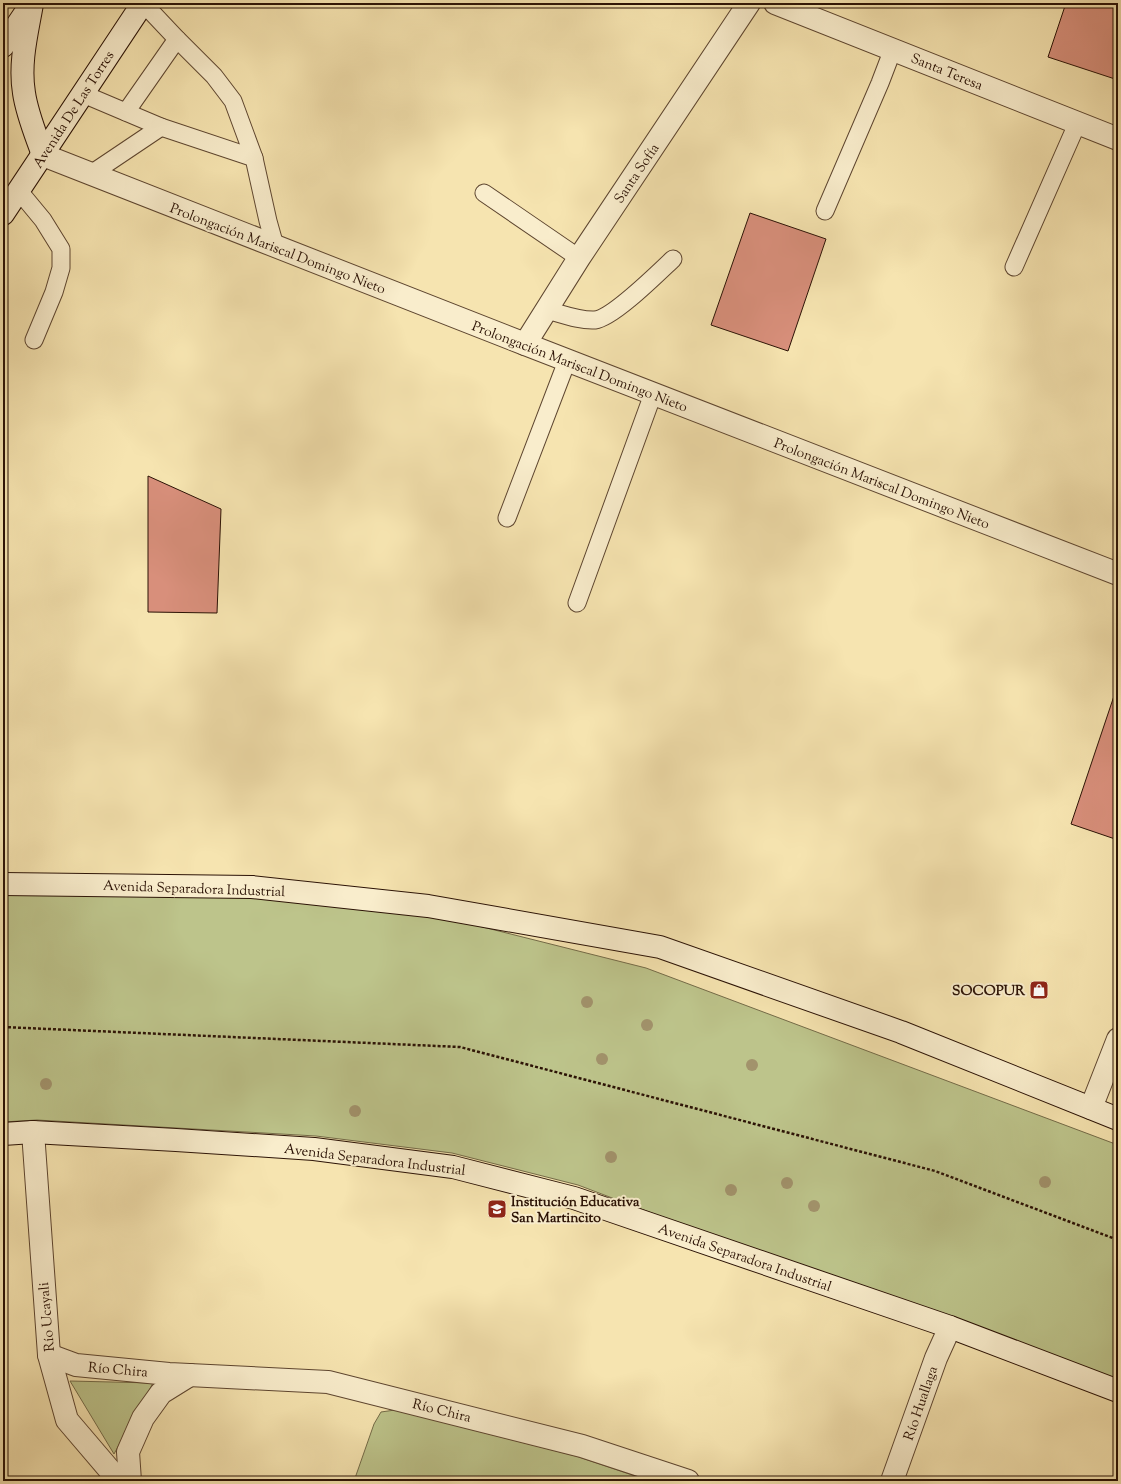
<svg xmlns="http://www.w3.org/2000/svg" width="1121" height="1484" font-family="'Sorts Mill Goudy',serif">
<rect width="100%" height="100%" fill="#f6e4b0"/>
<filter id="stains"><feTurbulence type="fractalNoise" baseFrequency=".005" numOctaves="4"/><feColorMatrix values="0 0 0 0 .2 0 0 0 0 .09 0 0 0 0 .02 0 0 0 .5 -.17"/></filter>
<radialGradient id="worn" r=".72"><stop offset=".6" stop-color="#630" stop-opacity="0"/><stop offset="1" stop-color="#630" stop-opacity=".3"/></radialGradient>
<g fill="#bdc48b" stroke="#746b48">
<polygon points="253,894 427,913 646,968 1118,1145 1118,1388 949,1326 578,1185 452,1153 316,1136 37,1120 3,1122 3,895"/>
<polygon points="70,1381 153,1383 114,1454"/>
<polygon points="395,1410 576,1456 650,1481 354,1481 374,1424 381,1412"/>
</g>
<g fill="#d88f7b" stroke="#2b1205">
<polygon points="1066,3 1118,3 1118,80 1048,57"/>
<polygon points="750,213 826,239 788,351 711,325"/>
<polygon points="148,476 221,509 217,613 148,612"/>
<polygon points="1118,684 1118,840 1071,824"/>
</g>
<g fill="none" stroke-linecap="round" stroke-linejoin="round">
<defs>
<g id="service">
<polyline points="143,3 177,39 214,76 233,101 254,158"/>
<polyline points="83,94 161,127"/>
<polyline points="126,112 177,39"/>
<polyline points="91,174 161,127 254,158 268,221 275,246"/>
<polyline points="19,191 43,220 61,249 61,268 54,292 34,340"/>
<polyline points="484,193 579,258"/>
<polyline points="825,211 880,83 893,49"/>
<polyline points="1014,267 1077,124"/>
<path d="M547,310C562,314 580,321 595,320C613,318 658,273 673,259"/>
<polyline points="507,518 567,361"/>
<polyline points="577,603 653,394"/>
</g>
<g id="minor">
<polyline points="775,3 1118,139"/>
<polyline points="525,344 579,258 749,3"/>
<polyline points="1091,1108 1118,1039"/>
<polyline points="33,1132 49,1355 67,1420 119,1481"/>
<polyline points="49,1355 76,1365 169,1374 328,1382 582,1446 688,1481"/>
<polyline points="130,1481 128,1452 143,1418 161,1393 190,1375"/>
<polyline points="892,1481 936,1358 950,1327"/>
</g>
<polyline id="tertiary" points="43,155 525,344 1118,574"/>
<g id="secondary">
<path d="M32,4C27,33 19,63 24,93C27,114 36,135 43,155"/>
<polyline points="3,46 28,9"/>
<polyline points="3,214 143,3"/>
<polyline points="3,884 252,887 428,906 660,947 901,1032 1118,1119"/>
<polyline points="3,1134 33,1132 176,1140 314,1149 453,1167 574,1198 950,1327 1118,1391"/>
</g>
</defs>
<use href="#service" stroke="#5e4630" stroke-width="19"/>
<use href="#minor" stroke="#5e4630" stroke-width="24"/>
<use href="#tertiary" stroke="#5e4630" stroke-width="24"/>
<use href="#secondary" stroke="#2b1205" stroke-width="24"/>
<polyline stroke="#2b1205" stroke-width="2.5" stroke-dasharray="3 2" stroke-linecap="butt" points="3,1027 460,1047 935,1171 1118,1240"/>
<use href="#service" stroke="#f9edcc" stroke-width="17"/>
<use href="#minor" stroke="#f9edcc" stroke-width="22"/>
<use href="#tertiary" stroke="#f9edcc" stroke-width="22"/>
<use href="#secondary" stroke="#f9edcc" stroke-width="22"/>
</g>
<g fill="#a2936c">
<circle cx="587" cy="1002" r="6"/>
<circle cx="647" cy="1025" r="6"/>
<circle cx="602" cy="1059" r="6"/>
<circle cx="752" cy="1065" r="6"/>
<circle cx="46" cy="1084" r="6"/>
<circle cx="355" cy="1111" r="6"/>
<circle cx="611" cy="1157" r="6"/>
<circle cx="1045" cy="1182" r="6"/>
<circle cx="787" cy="1183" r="6"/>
<circle cx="731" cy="1190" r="6"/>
<circle cx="814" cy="1206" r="6"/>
</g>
<defs>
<symbol id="shop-square" viewBox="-11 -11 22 22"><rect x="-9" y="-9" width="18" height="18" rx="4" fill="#8f2418" stroke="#f9edcc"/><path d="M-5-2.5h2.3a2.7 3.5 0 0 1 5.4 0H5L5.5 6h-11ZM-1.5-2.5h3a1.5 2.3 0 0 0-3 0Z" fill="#fff"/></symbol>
<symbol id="school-square" viewBox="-11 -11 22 22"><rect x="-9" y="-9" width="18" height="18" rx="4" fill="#8f2418" stroke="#f9edcc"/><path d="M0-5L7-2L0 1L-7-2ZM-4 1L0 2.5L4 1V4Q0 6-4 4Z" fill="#fff"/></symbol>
</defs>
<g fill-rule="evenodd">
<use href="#shop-square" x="1028" y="979" width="22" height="22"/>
<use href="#school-square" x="486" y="1198" width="22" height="22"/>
</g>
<g text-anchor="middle" stroke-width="4" stroke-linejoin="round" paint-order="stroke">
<g font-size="14" fill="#2b1205" stroke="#f9edcc">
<text transform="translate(947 71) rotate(22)" y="5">Santa Teresa</text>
<text transform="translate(73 109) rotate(-57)" y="5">Avenida De Las Torres</text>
<text transform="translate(636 173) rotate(-56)" y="5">Santa Sofía</text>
<text transform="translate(278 248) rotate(21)" y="5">Prolongación Mariscal Domingo Nieto</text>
<text transform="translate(580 366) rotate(21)" y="5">Prolongación Mariscal Domingo Nieto</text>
<text transform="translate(882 483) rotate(21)" y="5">Prolongación Mariscal Domingo Nieto</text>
<text transform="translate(194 888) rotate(2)" y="5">Avenida Separadora Industrial</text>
<text transform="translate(375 1159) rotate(7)" y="5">Avenida Separadora Industrial</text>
<text transform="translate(745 1257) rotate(19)" y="5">Avenida Separadora Industrial</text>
<text transform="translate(46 1317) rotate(-95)" y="5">Río Ucayali</text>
<text transform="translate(118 1369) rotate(5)" y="5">Río Chira</text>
<text transform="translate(920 1403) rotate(-71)" y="5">Río Huallaga</text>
<text transform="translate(442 1410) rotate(14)" y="5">Río Chira</text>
</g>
<g font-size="14" font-weight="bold" fill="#2b1205" stroke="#f9edcc" text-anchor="end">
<text x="1025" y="995">SOCOPUR</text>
<text x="511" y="1206" text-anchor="start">Institución Educativa<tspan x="511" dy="16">San Martincito</tspan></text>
</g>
</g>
<rect width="1121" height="1484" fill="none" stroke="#f6e4b0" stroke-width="16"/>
<rect x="4" y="4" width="1113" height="1476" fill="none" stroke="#2b1205" stroke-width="2"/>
<rect x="8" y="8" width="1105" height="1468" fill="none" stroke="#2b1205"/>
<rect width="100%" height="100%" filter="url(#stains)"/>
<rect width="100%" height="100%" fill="url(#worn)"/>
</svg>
